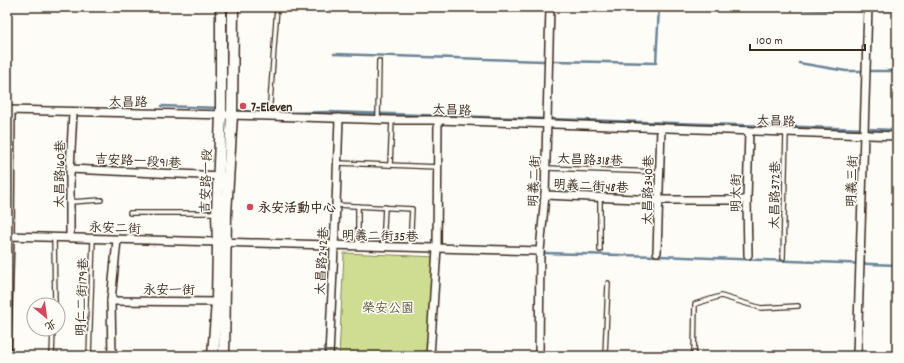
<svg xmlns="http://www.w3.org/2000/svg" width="904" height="363" font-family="Dekko,'LXGW WenKai TC',sans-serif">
<rect width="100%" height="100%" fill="#fdfcf7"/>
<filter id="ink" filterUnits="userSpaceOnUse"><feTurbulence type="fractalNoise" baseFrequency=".025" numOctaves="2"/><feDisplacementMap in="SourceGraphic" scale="8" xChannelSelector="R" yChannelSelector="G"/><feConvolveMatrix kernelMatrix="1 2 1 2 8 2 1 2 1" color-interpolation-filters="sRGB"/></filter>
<g filter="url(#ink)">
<polygon fill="#cedd91" stroke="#848458" points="344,253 438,257 432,356 339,356"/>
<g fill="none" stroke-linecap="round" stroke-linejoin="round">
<g stroke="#6b8497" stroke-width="2.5">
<polyline points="726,7 863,11"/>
<polyline points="265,8 266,7"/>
<polyline points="875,10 897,10"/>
<polyline points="334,54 543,61"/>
<polyline points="553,61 656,63 659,7"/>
<polyline points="799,63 846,71 897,71"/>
<polyline points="161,106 219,108"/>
<polyline points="234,110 261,113"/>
<polyline points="274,112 292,113 329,112 897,130"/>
<polyline points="542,253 659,256 897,265"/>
</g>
<defs>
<g id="lane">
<polyline points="269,116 277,7"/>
<polyline points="378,119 379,61"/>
<polyline points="338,163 438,167"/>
<polyline points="390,165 392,120"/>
<polyline points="546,168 659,172"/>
<polyline points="70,202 101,200"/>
<polyline points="336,205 412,209 410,247"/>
<polyline points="130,213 217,213"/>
<polyline points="54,237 55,305"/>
<polyline points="358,246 358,206"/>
<polyline points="383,247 385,207"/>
<polyline points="600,250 600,198"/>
<polyline points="783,258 786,133"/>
<polyline points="52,356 53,329"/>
<polyline points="89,356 93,239"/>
<polyline points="605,356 608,283"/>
<polyline points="694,356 695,304 721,296 761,308 798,306"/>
</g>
<g id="street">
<polyline points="7,110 269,116 392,120 438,120 897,136"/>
<polyline points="70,169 222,176"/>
<polyline points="545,195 659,200 747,200"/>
<polyline points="7,236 540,251"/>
<polyline points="70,237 70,169 73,112"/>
<polyline points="657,252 661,128"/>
<polyline points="748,255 747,200 749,131"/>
<polyline points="111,301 222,302"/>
<polyline points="7,347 10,237 11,110"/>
<polyline points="112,356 111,301 117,240"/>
<polyline points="329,356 336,205 339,118"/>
<polyline points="430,356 437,248 438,120"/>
<polyline points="539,356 540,251 545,195 550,7"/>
<polyline points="857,356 868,7"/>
</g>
<g id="secondary">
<polyline points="213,356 217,301 218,244 217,213 221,115 221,7"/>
<polyline points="224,356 226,214 232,115 233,7"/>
</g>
</defs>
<use href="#lane" stroke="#3b2a1e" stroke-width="6"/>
<use href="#street" stroke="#3b2a1e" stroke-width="10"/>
<use href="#secondary" stroke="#3b2a1e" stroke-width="13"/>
<use href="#lane" stroke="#fdfcf7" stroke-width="3.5"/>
<use href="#street" stroke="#fdfcf7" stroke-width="7"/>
<use href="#secondary" stroke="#fdfcf7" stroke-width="10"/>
</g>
</g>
<g fill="#d1495b" stroke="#fdfcf7" stroke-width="1.5">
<circle cx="243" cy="106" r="4"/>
<circle cx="250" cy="207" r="4"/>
</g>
<g text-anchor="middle" stroke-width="3" stroke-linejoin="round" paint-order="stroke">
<g font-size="13" fill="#3b2a1e" stroke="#fdfcf7">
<text transform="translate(128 101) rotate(1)" y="5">太昌路</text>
<text transform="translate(452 109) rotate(2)" y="5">太昌路</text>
<text transform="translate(776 120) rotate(2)" y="5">太昌路</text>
<text transform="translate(590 159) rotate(2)" y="5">太昌路318巷</text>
<text transform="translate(138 160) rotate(3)" y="5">吉安路一段91巷</text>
<text transform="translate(59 174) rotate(-89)" y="5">太昌路160巷</text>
<text transform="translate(205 181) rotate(-88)" y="5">吉安路一段</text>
<text transform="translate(533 181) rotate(-87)" y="5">明義二街</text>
<text transform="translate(851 181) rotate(-88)" y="5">明義三街</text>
<text transform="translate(591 185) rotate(3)" y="5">明義二街48巷</text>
<text transform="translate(647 190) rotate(-89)" y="5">太昌路340巷</text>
<text transform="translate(735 193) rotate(-89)" y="5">明太街</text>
<text transform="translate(774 195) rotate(-89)" y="5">太昌路372巷</text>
<text transform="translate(115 227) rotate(2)" y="5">永安二街</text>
<text transform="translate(380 235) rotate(1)" y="5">明義二街35巷</text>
<text transform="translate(321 261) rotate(-87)" y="5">太昌路242巷</text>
<text x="169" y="294">永安一街</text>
<text transform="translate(81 297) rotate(-88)" y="5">明仁二街179巷</text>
</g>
<g font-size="13" font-weight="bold" fill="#3b2a1e" stroke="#fdfcf7" text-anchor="start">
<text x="251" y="111">7-Eleven</text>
<text x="258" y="212">永安活動中心</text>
</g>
<g font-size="13" fill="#60573b" stroke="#fdfcf7">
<text x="388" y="312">榮安公園</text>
</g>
</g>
<rect width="904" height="363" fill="none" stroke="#fdfcf7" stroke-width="24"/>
<rect x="12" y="12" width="880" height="339" fill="none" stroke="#3b2a1e" stroke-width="1.5" filter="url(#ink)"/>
<g transform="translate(46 317) rotate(151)"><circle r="19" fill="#fdfcf7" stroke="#afa8a0"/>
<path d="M0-3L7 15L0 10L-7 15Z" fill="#d1495b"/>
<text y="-6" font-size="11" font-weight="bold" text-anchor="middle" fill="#3b2a1e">北</text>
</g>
<path d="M750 44v6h115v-6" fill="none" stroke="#3b2a1e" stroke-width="2"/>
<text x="756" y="44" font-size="12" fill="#3b2a1e" stroke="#fdfcf7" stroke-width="3" paint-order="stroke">100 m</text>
</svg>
